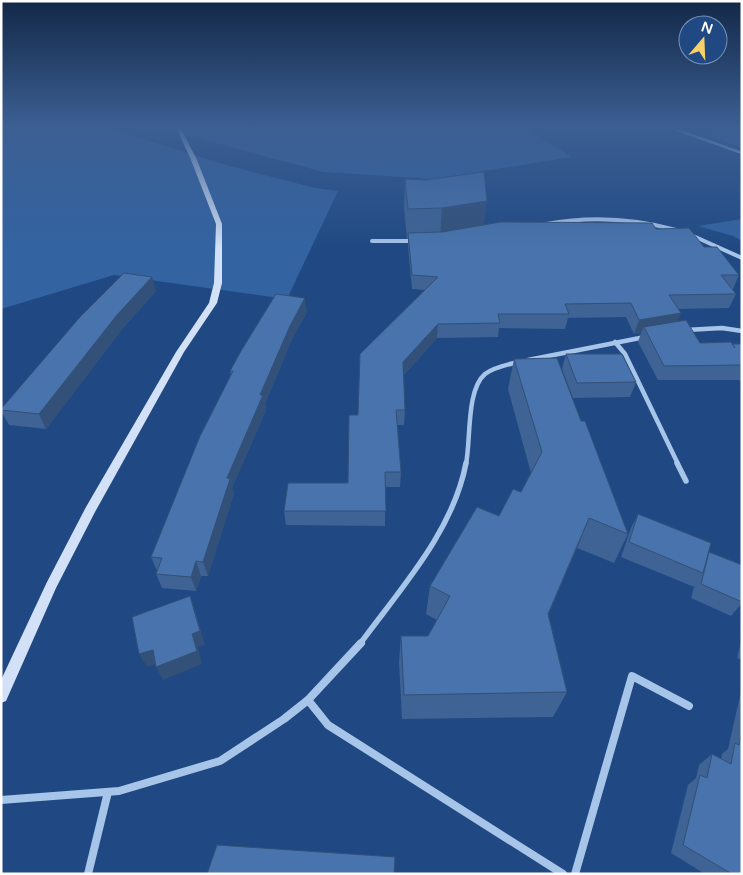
<svg xmlns="http://www.w3.org/2000/svg" width="743" height="875" font-family="'Varela Round',sans-serif">
<rect width="100%" height="100%" fill="#204983"/>
<g fill="#3363a1">
<polygon points="1,127 105,127 226,165 315,188 338,191 287,299 114,275 1,309"/>
<polygon points="157,127 522,127 572,157 433,179 324,172"/>
<polygon points="714,127 742,127 742,148 710,136"/>
<polygon points="742,219 742,241 733,236 698,226"/>
</g>
<g fill="none" stroke-linecap="round" stroke-linejoin="round">
<polyline stroke="#a7c4e9" stroke-width="2.5" points="669,127 742,153"/>
<g stroke="#a7c4e9" stroke-width="4">
<path d="M546,224C590,216 632,218 676,230"/>
<polyline points="691,235 742,258"/>
<polyline points="372,241 414,241"/>
</g>
<g stroke="#a7c4e9" stroke-width="4.5">
<polyline points="686,330 722,328 742,331"/>
<polyline points="615,342 625,354 678,464"/>
<polyline points="528,360 645,337"/>
<path d="M466,464C471,440 466,390 485,374C494,367 507,365 518,362"/>
</g>
<g stroke="#a7c4e9" stroke-width="5.5">
<polyline points="677,463 686,481"/>
<path d="M360,644C400,589 453,532 466,463"/>
</g>
<g stroke="#a7c4e9" stroke-width="8">
<polyline points="308,700 328,725 563,874"/>
<polyline points="1,800 119,791 220,761 284,719 308,700 361,643"/>
<polyline points="88,874 108,792"/>
<polyline points="575,874 632,676 689,706"/>
</g>
<polygon fill="#d2e1f7" fill-rule="evenodd" points="176,127 180,127 197,160 222,224 222,283 217,303 184,352 95,512 56,588 6,701 1,703 1,680 47,582 86,507 176,352 209,303 214,283 216,224 191,160"/>
</g>
<g fill="#3e6394">
<polygon points="405,179 484,225 656,229 704,247 739,275 733,289 732,289 736,294 729,308 678,309 677,322 700,343 742,344 742,383 739,380 658,380 638,342 641,333 634,334 626,317 568,318 565,329 499,328 498,337 437,338 403,376 405,410 404,425 397,425 401,472 400,487 385,487 385,526 286,525 284,511 348,483 358,415 425,290 412,289 408,246 408,239 407,239 404,208"/>
<polygon points="156,291 122,329 46,429 9,425 1,411 1,409"/>
<polygon points="307,312 291,341 265,404 266,410 232,488 234,493 208,576 201,576 196,591 162,588 156,574 157,571 151,557 231,376 230,371"/>
<polygon points="566,354 636,382 630,397 573,398 562,369"/>
<polygon points="514,359 581,421 628,534 614,563 577,548 548,615 567,692 553,717 402,719 399,662 401,636 428,636 437,620 426,614 430,586 521,492 531,473 508,389"/>
<polygon points="638,514 708,552 742,565 742,603 731,616 691,598 694,587 621,557 631,528"/>
<polygon points="742,637 742,660 737,658"/>
<polygon points="742,687 742,874 705,874 671,853 688,785 696,778 699,765 712,754 721,759 722,754 728,749"/>
</g>
<g fill="#325078">
<polygon points="487,201 483,231 440,238 442,208"/>
<polygon points="152,277 156,291 122,329 46,429 39,414 117,315"/>
<polygon points="305,298 307,312 291,341 265,404 266,410 232,488 234,493 208,576 203,562 227,478 260,395 290,326"/>
<polygon points="681,313 675,327 644,327 641,333 634,334 639,320"/>
<polygon points="438,324 437,338 402,377 403,362"/>
<polygon points="589,518 577,548 537,642 548,614"/>
<polygon points="196,561 201,576 196,591 191,577"/>
<polygon points="190,596 195,610 205,645 198,647 202,664 163,680 156,667 192,634"/>
<polygon points="153,650 160,663 147,667 139,654"/>
</g>
<g fill="#4873ac" stroke="#325078">
<polygon points="484,172 487,201 442,208 408,209 405,179 425,180"/>
<polygon points="501,222 652,223 656,229 689,228 704,247 717,247 739,275 721,275 736,294 669,295 681,313 639,320 631,303 565,304 569,314 498,314 500,323 438,324 403,362 405,410 396,410 401,472 385,472 386,511 284,511 288,483 348,483 349,415 358,415 360,354 438,277 412,275 408,233 442,232"/>
<polygon points="124,273 152,277 117,315 39,414 1,410 1,409 80,317"/>
<polygon points="276,294 305,298 290,326 260,395 263,395 227,478 230,479 203,562 196,561 191,577 156,574 162,558 151,557 200,436 233,371 230,371 241,351"/>
<polygon points="686,320 700,343 731,342 735,348 732,344 742,344 742,365 664,366 644,327"/>
<polygon points="566,354 622,354 636,382 577,383"/>
<polygon points="557,358 581,421 585,421 628,534 589,518 548,614 567,692 404,695 401,636 428,636 450,596 430,586 477,507 499,516 513,489 521,492 542,452 514,359"/>
<polygon points="638,514 711,543 703,573 629,542"/>
<polygon points="709,552 742,565 742,602 701,584"/>
<polygon points="190,596 200,631 192,634 197,651 156,667 153,650 139,654 132,617"/>
<polygon points="742,734 742,874 732,874 683,845 700,775 707,778 712,754 731,764 735,743 739,745"/>
<polygon points="217,845 395,857 394,874 207,874"/>
</g>
<linearGradient id="sky" x2="0" y2="1"><stop stop-color="#122848"/><stop offset="0.51" stop-color="#3c5f93"/><stop offset="1" stop-color="#3c5f93" stop-opacity="0"/></linearGradient>
<rect width="743" height="249" fill="url(#sky)"/>
<rect width="743" height="875" fill="none" stroke="#ffffff" stroke-width="5"/>
<g transform="translate(703 40) rotate(19)"><circle r="24" fill="#204983" stroke="#7992b5"/>
<path d="M0-4L9 19L0 12L-9 19Z" fill="#f7d067"/>
<text y="-8" font-size="14" font-weight="bold" text-anchor="middle" fill="#ffffff">N</text>
</g>
</svg>
